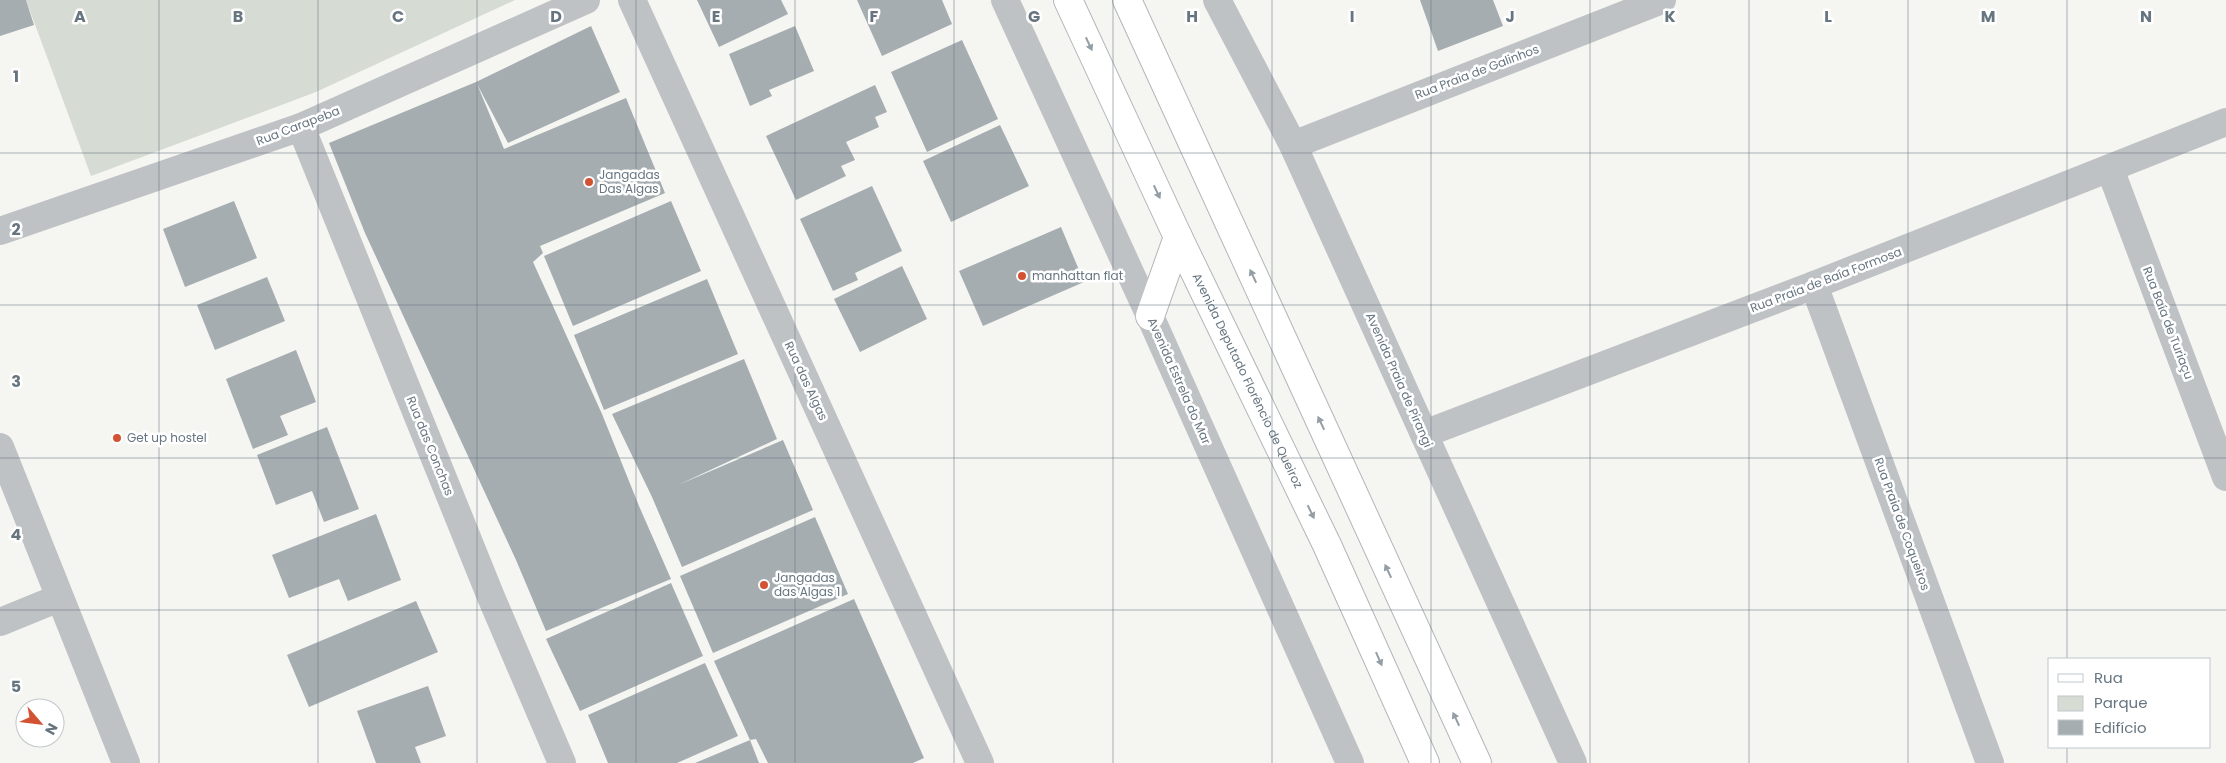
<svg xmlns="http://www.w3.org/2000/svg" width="2226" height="763" font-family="Poppins,sans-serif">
<rect width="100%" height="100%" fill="#f5f5f1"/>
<polygon fill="#d6dbd3" points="26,0 515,0 316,92 91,176"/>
<g fill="#a5adb1">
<polygon points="0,0 26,0 34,25 0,36"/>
<polygon points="697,0 781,0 788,14 719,47"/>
<polygon points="857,0 942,0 952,24 882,56"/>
<polygon points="1420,0 1493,0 1503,26 1438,51"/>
<polygon points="591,26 620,92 508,143 477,84 504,149 626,98 665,193 540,246 543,253 533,262 602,414 639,506 671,579 546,631 516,560 365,233 329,143 476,82"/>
<polygon points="795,26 814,71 769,90 772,96 750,106 729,54"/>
<polygon points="962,40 998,119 927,152 891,72"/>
<polygon points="875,85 887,112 875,117 879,127 846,142 855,160 841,166 846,176 796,200 766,136"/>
<polygon points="1000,125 1029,186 951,222 923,161"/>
<polygon points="872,186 902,251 855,273 858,280 833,291 800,219"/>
<polygon points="234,201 257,258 185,287 163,229"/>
<polygon points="671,201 701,271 573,326 544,256"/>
<polygon points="1061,227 1084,282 983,326 959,271"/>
<polygon points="902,266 927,319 860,352 834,299"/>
<polygon points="267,277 285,321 215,350 197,305"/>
<polygon points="707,279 738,354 604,410 574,335"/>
<polygon points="296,350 316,402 280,416 288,435 253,449 226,379"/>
<polygon points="744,359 777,439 678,485 783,440 813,510 682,567 652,497 612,414"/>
<polygon points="327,427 359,509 324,522 312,491 276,505 257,455"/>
<polygon points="376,514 401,580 348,601 339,579 289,598 272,555"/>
<polygon points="815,517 848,594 713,653 680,576"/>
<polygon points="671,583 703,656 580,711 546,639"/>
<polygon points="854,599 924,758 913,763 768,763 756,739 750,740 714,661"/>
<polygon points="416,601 438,652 309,707 287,655"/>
<polygon points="705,663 738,736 677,763 608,763 588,715"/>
<polygon points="428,686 446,736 415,747 421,763 376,763 357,711"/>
<polygon points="750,740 759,763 695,763"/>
</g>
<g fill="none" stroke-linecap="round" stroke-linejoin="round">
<defs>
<g id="primary">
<path id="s1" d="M1068,0L1178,237L1327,545L1425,763"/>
<polyline points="1127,0 1477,763"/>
<polyline points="1150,316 1178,237"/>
</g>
</defs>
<use href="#primary" stroke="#b2b6b9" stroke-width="30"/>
<g stroke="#bec2c5" stroke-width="28">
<polyline points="632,0 980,763"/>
<polyline points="1005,0 1150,316 1350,763"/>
<polyline points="1217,0 1293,145 1573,763"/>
<polyline points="301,127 491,597 562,763"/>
<polyline points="1293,145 1662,0"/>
<polyline points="2110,169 2226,477"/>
<polyline points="0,231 301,127 586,0"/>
<polyline points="1814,285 1990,763"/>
<polyline points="1424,434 1814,285 2226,122"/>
<polyline points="0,447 126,763"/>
<polyline points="0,622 59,598"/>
</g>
<use href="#primary" stroke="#fff" stroke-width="28"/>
</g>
<defs><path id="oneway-solid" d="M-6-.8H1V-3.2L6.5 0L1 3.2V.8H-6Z" transform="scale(1.25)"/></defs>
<g fill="#949ea6">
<use href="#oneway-solid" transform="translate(1089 44) rotate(65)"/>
<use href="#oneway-solid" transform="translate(1157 192) rotate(65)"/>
<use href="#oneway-solid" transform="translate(1253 276) rotate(-115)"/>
<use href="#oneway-solid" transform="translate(1321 423) rotate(-115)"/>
<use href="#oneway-solid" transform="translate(1311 512) rotate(64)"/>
<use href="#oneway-solid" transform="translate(1388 571) rotate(-115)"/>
<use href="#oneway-solid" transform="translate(1379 659) rotate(66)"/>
<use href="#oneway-solid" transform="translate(1456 719) rotate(-115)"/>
</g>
<path fill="none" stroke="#667580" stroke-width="1" stroke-opacity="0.55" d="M159,0V763M318,0V763M477,0V763M636,0V763M795,0V763M954,0V763M1113,0V763M1272,0V763M1431,0V763M1590,0V763M1749,0V763M1908,0V763M2067,0V659M0,153H2226M0,305H2226M0,458H2226M0,610H2226M2067,747V763"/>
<g fill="#d35233" stroke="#fff" stroke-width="2">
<circle cx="589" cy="182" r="5"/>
<circle cx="1022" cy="276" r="5"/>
<circle cx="117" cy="438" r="5"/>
<circle cx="764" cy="585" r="5"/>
</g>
<g text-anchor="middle" stroke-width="5" stroke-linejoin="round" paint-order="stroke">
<g font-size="12" fill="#667580" stroke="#fff">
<text transform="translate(1477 72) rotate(-21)" y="4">Rua Praia de Galinhos</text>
<text transform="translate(298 126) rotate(-21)" y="4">Rua Carapeba</text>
<text transform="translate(1826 280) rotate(-21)" y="4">Rua Praia de Baía Formosa</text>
<text transform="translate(2168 323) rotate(69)" y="4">Rua Baía de Turiaçu</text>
<text transform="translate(1399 380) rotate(66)" y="4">Avenida Praia de Pirangi</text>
<text transform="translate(806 381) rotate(65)" y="4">Rua das Algas</text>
<text transform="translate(1179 381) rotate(66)" y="4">Avenida Estrela do Mar</text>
<text dy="4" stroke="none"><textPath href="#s1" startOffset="421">Avenida Deputado Florêncio de Queiroz</textPath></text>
<text transform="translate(430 446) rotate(68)" y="4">Rua das Conchas</text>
<text transform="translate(1902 524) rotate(70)" y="4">Rua Praia de Coqueiros</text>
</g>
<g font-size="12" fill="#667580" stroke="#fff" text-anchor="start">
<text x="599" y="179">Jangadas<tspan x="599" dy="14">Das Algas</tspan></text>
<text x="1032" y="280">manhattan flat</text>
<text x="127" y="442">Get up hostel</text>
<text x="774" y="582">Jangadas<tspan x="774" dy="14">das Algas 1</tspan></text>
</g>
</g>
<g font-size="16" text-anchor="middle" font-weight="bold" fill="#667580" stroke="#fff" stroke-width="5" stroke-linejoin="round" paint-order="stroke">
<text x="80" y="22">A</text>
<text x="238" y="22">B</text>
<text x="398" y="22">C</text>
<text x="556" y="22">D</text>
<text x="716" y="22">E</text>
<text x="874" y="22">F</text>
<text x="1034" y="22">G</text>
<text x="1192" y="22">H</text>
<text x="1352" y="22">I</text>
<text x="1510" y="22">J</text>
<text x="1670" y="22">K</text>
<text x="1828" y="22">L</text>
<text x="1988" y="22">M</text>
<text x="2146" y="22">N</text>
<text x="16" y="82">1</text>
<text x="16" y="235">2</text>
<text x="16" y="387">3</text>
<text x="16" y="540">4</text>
<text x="16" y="692">5</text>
</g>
<rect x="2048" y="658" width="162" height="90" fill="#ffffff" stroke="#c2c8cc"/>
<rect x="2058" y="674" width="25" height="8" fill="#ffffff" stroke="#c2c8cc"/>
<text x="2094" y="683" font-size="15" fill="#667580">Rua</text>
<rect x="2058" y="696" width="25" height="15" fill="#d6dbd3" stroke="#c2c8cc"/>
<text x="2094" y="708" font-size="15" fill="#667580">Parque</text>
<rect x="2058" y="720" width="25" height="15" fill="#a5adb1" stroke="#c2c8cc"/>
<text x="2094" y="733" font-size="15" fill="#667580">Edifício</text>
<g transform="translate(40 723) rotate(118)"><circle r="24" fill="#ffffff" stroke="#c2c8cc"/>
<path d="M0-4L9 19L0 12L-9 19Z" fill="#d35233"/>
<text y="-8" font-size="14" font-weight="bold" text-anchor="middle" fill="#667580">N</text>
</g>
</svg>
